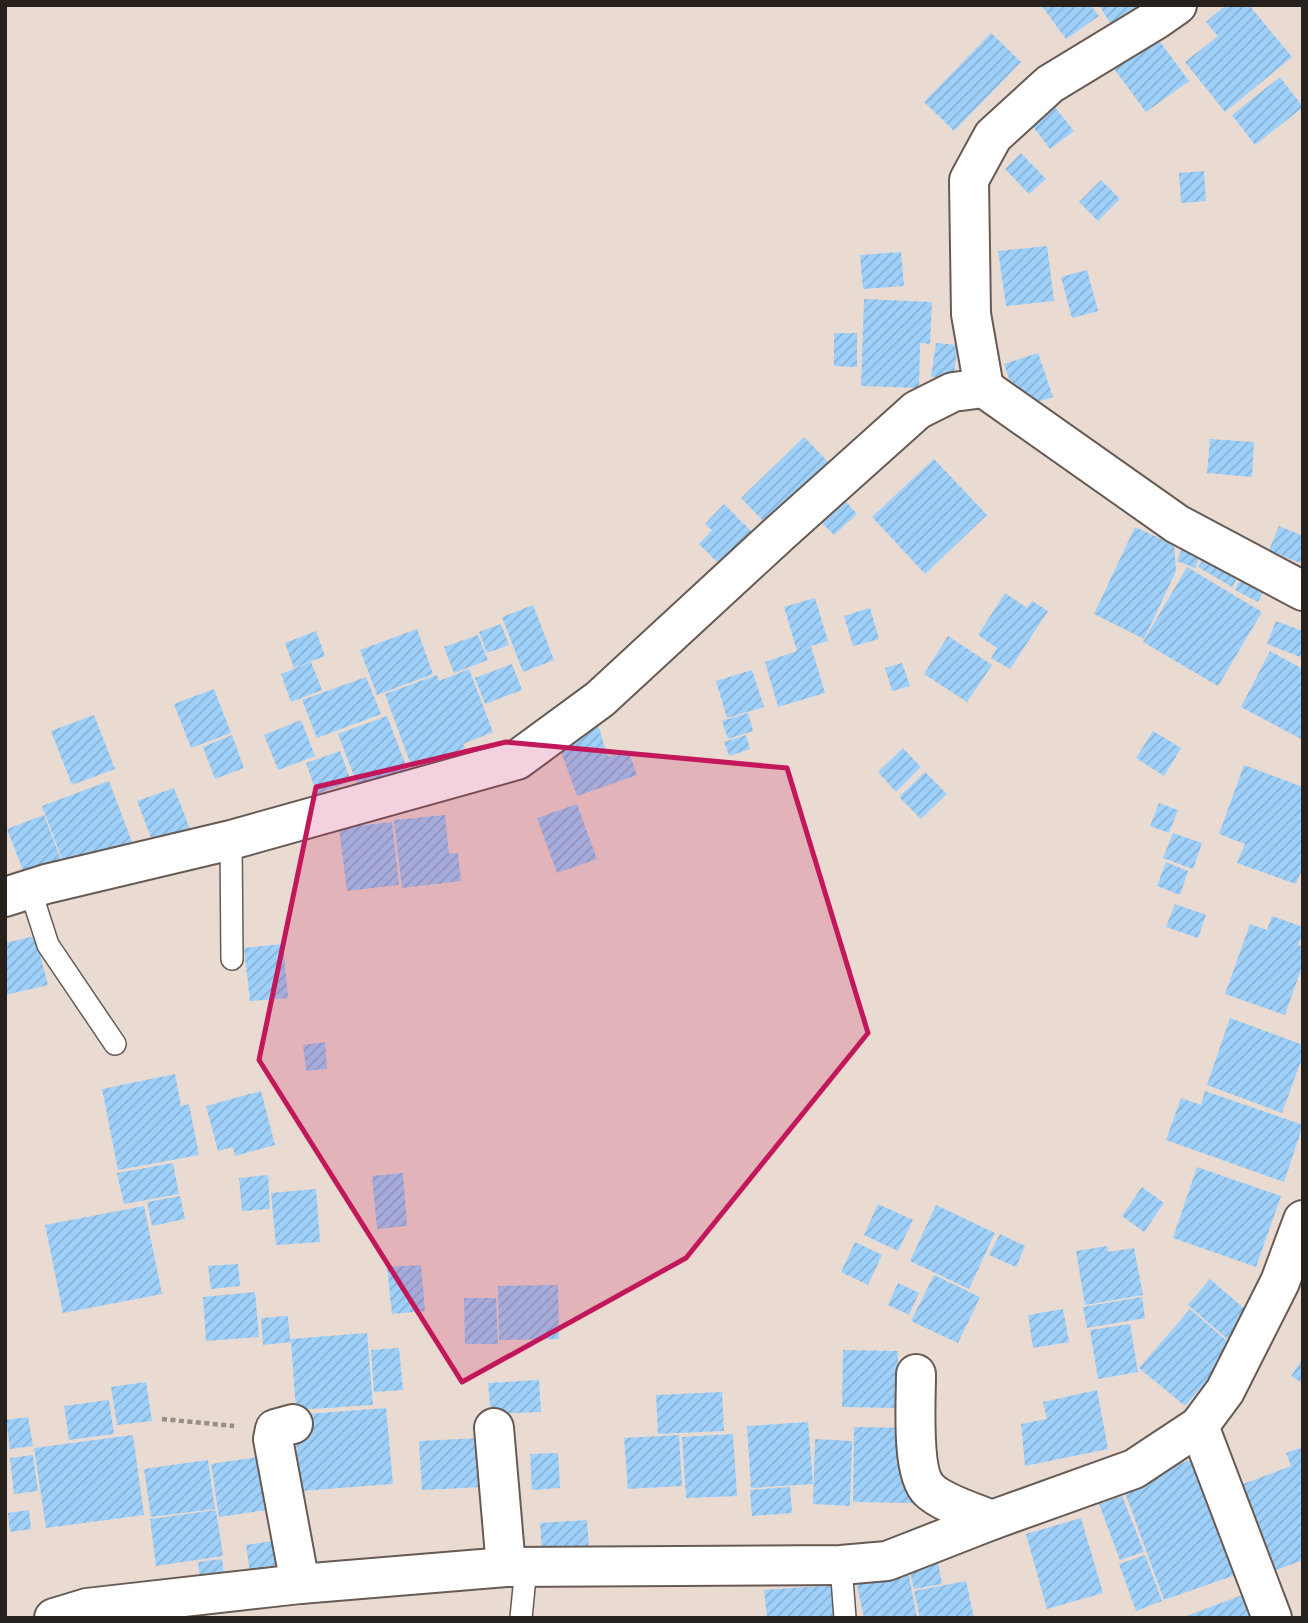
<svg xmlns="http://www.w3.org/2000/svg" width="1308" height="1623" font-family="Roboto,sans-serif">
<defs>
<pattern id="building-hatch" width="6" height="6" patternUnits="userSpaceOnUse" patternTransform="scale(1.75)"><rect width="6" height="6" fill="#9ed0fa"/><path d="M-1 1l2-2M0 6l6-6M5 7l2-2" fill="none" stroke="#88b2d6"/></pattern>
</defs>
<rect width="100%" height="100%" fill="#eadbd2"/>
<g fill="url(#building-hatch)">
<polygon points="1041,5 1090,5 1099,16 1066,39"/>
<polygon points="1099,5 1139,5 1110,23"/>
<polygon points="1226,5 1249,5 1292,57 1225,112 1185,62 1218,36 1206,22"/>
<polygon points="991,33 1021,62 954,131 924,102"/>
<polygon points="1155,35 1189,81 1146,112 1112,66"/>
<polygon points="1280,77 1303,107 1255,145 1232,115"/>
<polygon points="1054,106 1074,131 1050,149 1031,124"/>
<polygon points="1021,153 1046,179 1029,194 1005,169"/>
<polygon points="1204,171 1206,201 1181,203 1179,173"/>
<polygon points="1101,180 1120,199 1098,221 1079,202"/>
<polygon points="1047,246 1054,301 1006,306 998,251"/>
<polygon points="901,252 904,286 863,289 860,255"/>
<polygon points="1087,270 1098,311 1072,318 1061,277"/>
<polygon points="864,299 932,302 930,344 920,343 919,388 861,386"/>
<polygon points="834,333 857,333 857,367 834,366"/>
<polygon points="936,343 958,345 953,379 931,377"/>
<polygon points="1038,353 1053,397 1019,408 1004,364"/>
<polygon points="804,437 835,469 772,530 741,498"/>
<polygon points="1210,439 1254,442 1252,477 1207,473"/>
<polygon points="934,459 987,515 925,574 872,517"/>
<polygon points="840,495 857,514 834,535 816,517"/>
<polygon points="724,504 760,540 727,572 699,544 712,530 705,524"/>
<polygon points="1279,526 1303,536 1303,557 1300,563 1269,550"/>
<polygon points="1135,527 1174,545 1176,571 1144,639 1094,614"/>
<polygon points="1183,546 1201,553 1195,568 1177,561"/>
<polygon points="1205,557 1238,577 1232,587 1198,567"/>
<polygon points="1187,567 1262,612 1218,686 1143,642"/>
<polygon points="1241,578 1264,590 1258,602 1235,590"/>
<polygon points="1005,593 1027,608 1032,601 1048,611 1010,669 991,658 997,648 978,635"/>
<polygon points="815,598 828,641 811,646 825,693 778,707 765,662 797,651 784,607"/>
<polygon points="533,605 554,660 523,672 502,617"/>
<polygon points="870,608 879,639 853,646 844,616"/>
<polygon points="1276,621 1303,631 1303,649 1300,657 1267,644"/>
<polygon points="501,624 509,645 487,653 479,632"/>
<polygon points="417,629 433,674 377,695 360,650"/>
<polygon points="316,631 325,656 294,668 285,643"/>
<polygon points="478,635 488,660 454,673 444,647"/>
<polygon points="948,636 992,665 967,702 924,674"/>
<polygon points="1270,651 1303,669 1303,740 1241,707"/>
<polygon points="311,662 322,690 291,702 281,674"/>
<polygon points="902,663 910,686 892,691 885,668"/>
<polygon points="512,664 522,690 485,704 475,678"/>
<polygon points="469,669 493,732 463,744 465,748 412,768 385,694 437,675 439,681"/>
<polygon points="752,670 764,707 727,718 716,681"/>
<polygon points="366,677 381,714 317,738 302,700"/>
<polygon points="214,689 231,733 191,748 174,704"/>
<polygon points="748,713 753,731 728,739 722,721"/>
<polygon points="94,715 115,769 72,785 51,731"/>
<polygon points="387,716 408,771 359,789 338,734"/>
<polygon points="301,720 315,756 278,770 264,735"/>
<polygon points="598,725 608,757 628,750 637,775 577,796 557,740"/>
<polygon points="1153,731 1181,748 1164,776 1136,758"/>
<polygon points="232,735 244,768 215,779 203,747"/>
<polygon points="746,735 750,749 729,756 724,742"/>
<polygon points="903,748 921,767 896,792 878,772"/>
<polygon points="340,751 351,781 317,794 306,763"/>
<polygon points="1244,765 1303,787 1303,867 1296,884 1237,863 1245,844 1219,834"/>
<polygon points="925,772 947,794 921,819 899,797"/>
<polygon points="109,781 132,842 65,867 42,806"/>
<polygon points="174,788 190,829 153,843 137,801"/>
<polygon points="1159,803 1178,810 1169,833 1150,826"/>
<polygon points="577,804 597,859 557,873 537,818"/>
<polygon points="44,815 64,868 27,881 7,829"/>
<polygon points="445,815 449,854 458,853 461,881 402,888 394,820"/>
<polygon points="392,822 399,885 347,891 339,828"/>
<polygon points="1173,833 1202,843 1193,869 1163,858"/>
<polygon points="1166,862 1188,871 1180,895 1157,886"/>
<polygon points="1175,904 1206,915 1198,938 1166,927"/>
<polygon points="1272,916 1303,927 1303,934 1298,945 1303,947 1303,964 1285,1015 1225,994 1250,924 1267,930"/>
<polygon points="35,936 48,985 5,995 5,943"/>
<polygon points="283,944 288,998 250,1001 244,948"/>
<polygon points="1230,1018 1303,1045 1303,1055 1282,1113 1207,1085"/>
<polygon points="325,1042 327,1069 306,1071 303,1045"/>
<polygon points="175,1074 181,1106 189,1104 199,1155 118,1170 102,1089"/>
<polygon points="261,1091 275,1145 235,1156 233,1147 218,1151 206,1106"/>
<polygon points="1205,1091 1303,1125 1284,1182 1166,1140 1181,1098 1201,1105"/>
<polygon points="173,1163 179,1194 124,1204 117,1173"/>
<polygon points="1197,1167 1281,1196 1256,1267 1173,1238"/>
<polygon points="403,1173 407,1226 377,1229 372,1176"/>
<polygon points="268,1175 270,1209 242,1211 239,1178"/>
<polygon points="1142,1187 1164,1203 1144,1232 1122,1216"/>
<polygon points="316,1189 320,1242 276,1245 271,1193"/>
<polygon points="180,1196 185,1219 152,1226 147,1202"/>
<polygon points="878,1204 913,1220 898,1251 864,1235"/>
<polygon points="936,1205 995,1233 969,1289 910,1261"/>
<polygon points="144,1206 162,1294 63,1313 45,1225"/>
<polygon points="1000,1234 1025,1246 1016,1267 989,1255"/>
<polygon points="855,1242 882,1255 868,1285 841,1272"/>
<polygon points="1107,1246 1108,1252 1134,1248 1143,1295 1085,1305 1076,1251"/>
<polygon points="238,1264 240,1286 211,1289 208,1266"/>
<polygon points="421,1265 425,1311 392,1314 387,1267"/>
<polygon points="934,1275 980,1297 958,1343 911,1321"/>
<polygon points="1210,1279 1254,1317 1232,1343 1188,1305"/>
<polygon points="898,1283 919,1293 909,1315 888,1305"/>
<polygon points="558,1285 559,1339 499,1340 498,1286"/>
<polygon points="255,1292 259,1337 206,1341 203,1297"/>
<polygon points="1142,1297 1145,1318 1087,1328 1083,1307"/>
<polygon points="464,1298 496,1298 498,1344 465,1344"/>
<polygon points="1063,1309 1069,1342 1033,1348 1028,1315"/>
<polygon points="1190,1309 1235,1348 1185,1406 1139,1368"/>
<polygon points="288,1316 290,1339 367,1333 373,1405 296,1410 291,1342 263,1345 261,1318"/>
<polygon points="1130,1324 1138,1372 1098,1379 1090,1330"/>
<polygon points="399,1348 403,1390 374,1392 371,1350"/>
<polygon points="843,1350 898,1351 897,1408 842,1407"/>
<polygon points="1303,1358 1303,1384 1291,1376"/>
<polygon points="539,1380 541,1412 491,1414 488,1383"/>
<polygon points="146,1382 152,1421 117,1425 111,1387"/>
<polygon points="1097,1390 1108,1449 1025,1466 1021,1424 1047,1419 1043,1402"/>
<polygon points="722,1392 724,1431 658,1434 656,1395"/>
<polygon points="109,1400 114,1434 69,1440 64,1406"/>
<polygon points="386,1408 393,1484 300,1491 294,1415"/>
<polygon points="28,1417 33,1446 10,1449 6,1420"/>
<polygon points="808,1422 813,1484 751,1488 747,1426"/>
<polygon points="854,1427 914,1428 912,1503 853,1502"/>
<polygon points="733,1434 737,1496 686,1498 682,1437"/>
<polygon points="133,1435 144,1515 46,1528 34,1448"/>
<polygon points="679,1435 682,1486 628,1489 624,1438"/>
<polygon points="481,1438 484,1487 422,1490 419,1441"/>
<polygon points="815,1439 852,1441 850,1506 813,1504"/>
<polygon points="1303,1447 1303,1560 1268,1573 1235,1487 1291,1466 1286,1453"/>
<polygon points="558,1453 560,1488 532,1490 530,1454"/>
<polygon points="33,1455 38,1491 14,1494 10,1458"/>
<polygon points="272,1455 280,1508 219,1517 211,1464"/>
<polygon points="1199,1457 1241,1573 1164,1600 1122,1484"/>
<polygon points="208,1460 215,1509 151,1517 144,1469"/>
<polygon points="790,1487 792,1513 752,1516 750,1490"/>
<polygon points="1122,1496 1144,1552 1120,1560 1099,1504"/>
<polygon points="29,1510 31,1529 10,1532 8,1513"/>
<polygon points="216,1510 223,1556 156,1566 150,1519"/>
<polygon points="1081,1518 1103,1593 1047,1609 1026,1534"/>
<polygon points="587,1520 589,1549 542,1551 540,1523"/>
<polygon points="286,1539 290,1575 251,1581 246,1545"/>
<polygon points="1145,1555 1162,1601 1136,1611 1119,1564"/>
<polygon points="937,1557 942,1584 914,1589 908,1563"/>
<polygon points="222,1559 225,1582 201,1585 198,1562"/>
<polygon points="907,1566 917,1618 864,1618 855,1576"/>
<polygon points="966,1581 974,1618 920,1618 914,1591"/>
<polygon points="837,1585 840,1618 767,1618 764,1590"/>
<polygon points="1245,1594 1253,1618 1181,1618"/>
</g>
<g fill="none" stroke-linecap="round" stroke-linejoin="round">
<defs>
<g id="lane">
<polyline points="231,840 232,959"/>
<polyline points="30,889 48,945 115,1044"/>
<polyline points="841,1565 845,1618"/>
<polyline points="521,1618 526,1567"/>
</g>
<g id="street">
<polyline points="984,388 971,314 969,180 993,136 1050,84 1157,19 1177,5"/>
<polyline points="5,897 46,884 231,840 517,760 600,699 781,532 917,410 953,392 984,388 1177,524 1303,591"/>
<path d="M916,1374C916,1400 911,1473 929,1490C942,1503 975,1513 992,1520"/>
<polyline points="293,1424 275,1429 273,1439 300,1584"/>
<polyline points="1199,1426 1272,1618"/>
<polyline points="494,1428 506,1567"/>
<polyline points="54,1618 87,1608 300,1584 506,1567 841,1565 887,1561 992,1520 1134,1469 1199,1426 1225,1391 1280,1282 1303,1220"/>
</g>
</defs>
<use href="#lane" stroke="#685b54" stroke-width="24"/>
<use href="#street" stroke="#685b54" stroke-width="42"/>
<polyline stroke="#998e87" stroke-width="4.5" stroke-dasharray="5 3.5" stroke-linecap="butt" points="162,1419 234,1426"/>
<use href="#lane" stroke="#fff" stroke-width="21"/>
<use href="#street" stroke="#fff" stroke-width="38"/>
</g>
<path fill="#c2185b" fill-opacity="0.2" stroke="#c2185b" stroke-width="5" stroke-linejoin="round" d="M506,742L787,768L868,1033L686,1258L462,1382L259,1060L316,787Z"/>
<rect width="1308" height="1623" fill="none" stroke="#27211e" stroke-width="14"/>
</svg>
